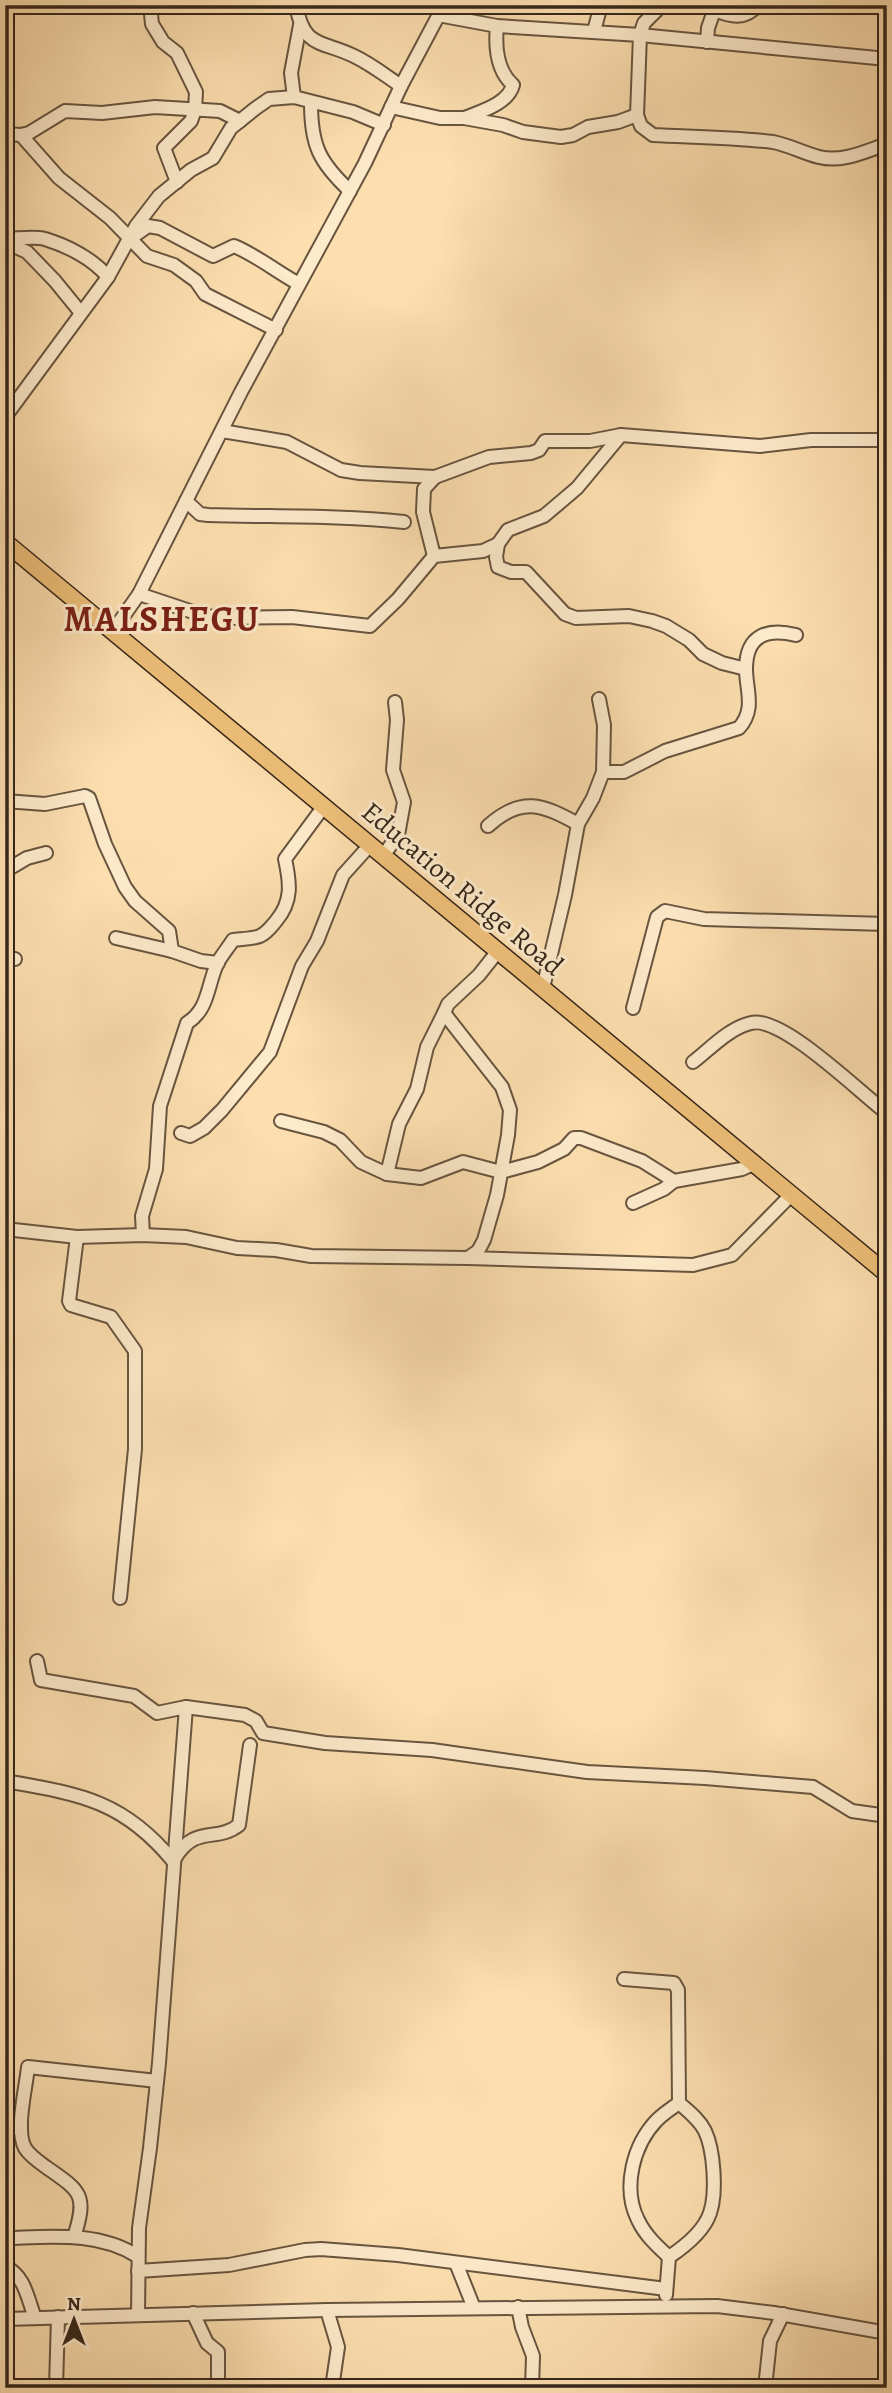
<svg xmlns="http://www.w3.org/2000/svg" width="892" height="2393" font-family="Alegreya,serif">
<rect width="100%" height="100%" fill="#fcdeaf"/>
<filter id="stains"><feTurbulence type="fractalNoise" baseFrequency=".00286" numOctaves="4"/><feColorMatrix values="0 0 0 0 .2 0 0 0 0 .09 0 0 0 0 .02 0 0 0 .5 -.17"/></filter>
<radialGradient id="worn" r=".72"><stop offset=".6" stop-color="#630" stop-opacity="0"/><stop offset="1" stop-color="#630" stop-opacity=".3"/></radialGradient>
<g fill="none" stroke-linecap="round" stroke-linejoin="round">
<defs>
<g id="minor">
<polyline points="150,5 152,24 163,42 177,53 196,92 195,110 191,121 164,148 177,182"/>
<path d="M296,5C304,49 321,40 354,56C371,64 386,76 401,86"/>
<polyline points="662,5 644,23 640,35 887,59"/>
<path d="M715,10C731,17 745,20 758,5"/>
<path d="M438,15L497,26L640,35L637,115L641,126L653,135C693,137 733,137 773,142C789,145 803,153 819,157C842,163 866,151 887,144"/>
<polyline points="594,31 601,5"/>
<polyline points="707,42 708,28 716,5"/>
<polyline points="294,97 291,73 300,25"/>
<path d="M311,103C311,145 319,162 350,191"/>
<polyline points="391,107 440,118 464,118 503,125 523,132 561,137 573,135 588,127 618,122 637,115"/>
<path d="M465,118C481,111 508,104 513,85C496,70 495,46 497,26"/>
<polyline points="5,134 21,135 59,178 110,218 147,256 174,265 196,281 205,294 276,330"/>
<polyline points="21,135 29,133 65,111 102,113 155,107 220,111 240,121"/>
<path d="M131,238L148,226L160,228L213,256L234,246C256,255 277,272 299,284"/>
<path d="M5,239C18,239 33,236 45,239C68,246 93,259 108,277"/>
<polyline points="5,242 27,252 55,281 81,313"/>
<polyline points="5,417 108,277 136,226 159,196 191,170 213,158 231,128 256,108 269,99 294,97 353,112 384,125"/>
<polyline points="222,431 287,442 341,470 360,473 435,477 489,457 531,453 539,450 545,441 590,441 621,435 760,446 811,440 887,440"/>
<path d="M186,501L200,514L208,515C274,517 339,515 404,522"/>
<polyline points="498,544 496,557 498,567 511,572 526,572 565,614 576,618 629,616 652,621 666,626 689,640 703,654 722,663 746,669"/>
<polyline points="434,556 423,512 424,489 435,477"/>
<polyline points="139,594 205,616 227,618 292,617 370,626 398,599 434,556 483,551 498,544 508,530 544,516 577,488 621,435"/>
<polyline points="113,631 139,594 241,392 365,163 401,86 444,5"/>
<path d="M603,772H624L665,751L739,728C756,709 746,690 746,669C746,635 767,628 796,635"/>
<polyline points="5,801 45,804 85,796 89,798 105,844 125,887 135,901 169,931 172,951 201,961 218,963"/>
<path d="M488,826C521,796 542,804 578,824"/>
<polyline points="383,856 398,835 404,802 393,770 397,720 395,702"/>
<polyline points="5,871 27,858 46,853"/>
<polyline points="116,938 172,951"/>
<polyline points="5,958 15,959"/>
<polyline points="543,988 565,895 578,824 593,798 603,772 604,725 599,699"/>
<polyline points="633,1008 657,917 665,911 704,919 887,924"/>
<path d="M693,1062C710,1049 729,1028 751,1023C782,1015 860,1093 887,1113"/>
<polyline points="281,1121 324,1132 340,1140 361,1162 387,1174 421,1178 463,1162 501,1172 538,1162 564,1149 574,1138 581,1138 642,1161 674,1181 742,1169 753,1164"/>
<polyline points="181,1133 190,1136 204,1128 222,1110 270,1052 302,966 317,941 343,875 370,845"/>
<polyline points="387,1174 399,1124 417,1089 427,1047 444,1013"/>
<polyline points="633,1203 664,1189 674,1181"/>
<polyline points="5,1229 77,1237 143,1235 186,1237 237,1248 276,1250 311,1256 468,1258 478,1251 484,1240 497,1195 508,1135 510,1110 502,1087 444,1013 448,1004 479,975 498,951"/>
<path d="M143,1235L142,1216L156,1169L160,1106L187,1023C209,1009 207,986 217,964C221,956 228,948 233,940C241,939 252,939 260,936C267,933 271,927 276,921C293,901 290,882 285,859L324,806"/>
<polyline points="77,1237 69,1301 71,1305 111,1317 135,1351 135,1449 120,1598"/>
<polyline points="468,1258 693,1265 732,1255 791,1195"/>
<polyline points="37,1661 41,1680 134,1696 157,1713 186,1707 245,1715 256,1721 263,1733 325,1743 432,1750 587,1772 705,1778 813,1787 852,1811 887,1816"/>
<path d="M5,1781C79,1794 123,1800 173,1861"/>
<path d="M175,1858C196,1824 216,1843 239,1825L250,1745"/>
<path d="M624,1979L674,1983L678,1990L679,2103C672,2108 664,2113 657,2120C633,2145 622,2188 638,2220C645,2235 657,2246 669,2257"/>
<polyline points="5,2131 21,2127"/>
<path d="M74,2237C88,2194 80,2191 46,2167C39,2162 30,2156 25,2148C15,2130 26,2088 28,2067L157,2081"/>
<path d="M5,2238C50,2237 98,2231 137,2256"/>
<path d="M669,2257C684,2247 704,2231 710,2213C717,2193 714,2150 705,2131C699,2119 688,2111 679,2103"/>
<polyline points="456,2263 474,2308"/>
<path d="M5,2267C25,2275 28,2300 35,2318"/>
<polyline points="138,2271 229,2265 305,2250 321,2249 398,2255 666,2289"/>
<polyline points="666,2295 669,2257"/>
<polyline points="518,2307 522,2327 533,2356 532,2388"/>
<polyline points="327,2310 338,2347 332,2388"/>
<polyline points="193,2313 207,2343 218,2352 218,2388"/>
<polyline points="138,2315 139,2228 150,2148 159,2063 186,1707"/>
<polyline points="5,2319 327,2310 717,2306 774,2313 887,2333"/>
<polyline points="56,2388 58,2317"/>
<polyline points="765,2388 770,2341 783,2314"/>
</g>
<polyline id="major" points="5,542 887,1274"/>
</defs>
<use href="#minor" stroke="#685540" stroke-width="16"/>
<use href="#major" stroke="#36271b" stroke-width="19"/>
<use href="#minor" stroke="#fdeacb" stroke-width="12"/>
<use href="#major" stroke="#eebf78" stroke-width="16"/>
</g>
<g text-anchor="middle" stroke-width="6" stroke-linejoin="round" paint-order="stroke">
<g font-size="28" fill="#36271b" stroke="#fdeacb">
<text transform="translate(463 888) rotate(40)" y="10">Education Ridge Road</text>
</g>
<g font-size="35" font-weight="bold" letter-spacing="2" fill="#7a1f14" stroke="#fdeacb">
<text x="162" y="631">MALSHEGU</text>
</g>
</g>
<rect width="892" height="2393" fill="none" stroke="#fcdeaf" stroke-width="28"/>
<rect x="7" y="7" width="878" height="2379" fill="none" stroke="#36271b" stroke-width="3.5"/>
<rect x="14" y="14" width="864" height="2365" fill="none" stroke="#36271b" stroke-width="2"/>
<g transform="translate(74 2320)" stroke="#fdeacb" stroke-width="5" paint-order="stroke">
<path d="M0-5L12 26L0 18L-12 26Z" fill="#36271b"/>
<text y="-10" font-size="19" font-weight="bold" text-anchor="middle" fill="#36271b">N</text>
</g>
<rect width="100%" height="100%" filter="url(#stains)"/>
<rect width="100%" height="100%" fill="url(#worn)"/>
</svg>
